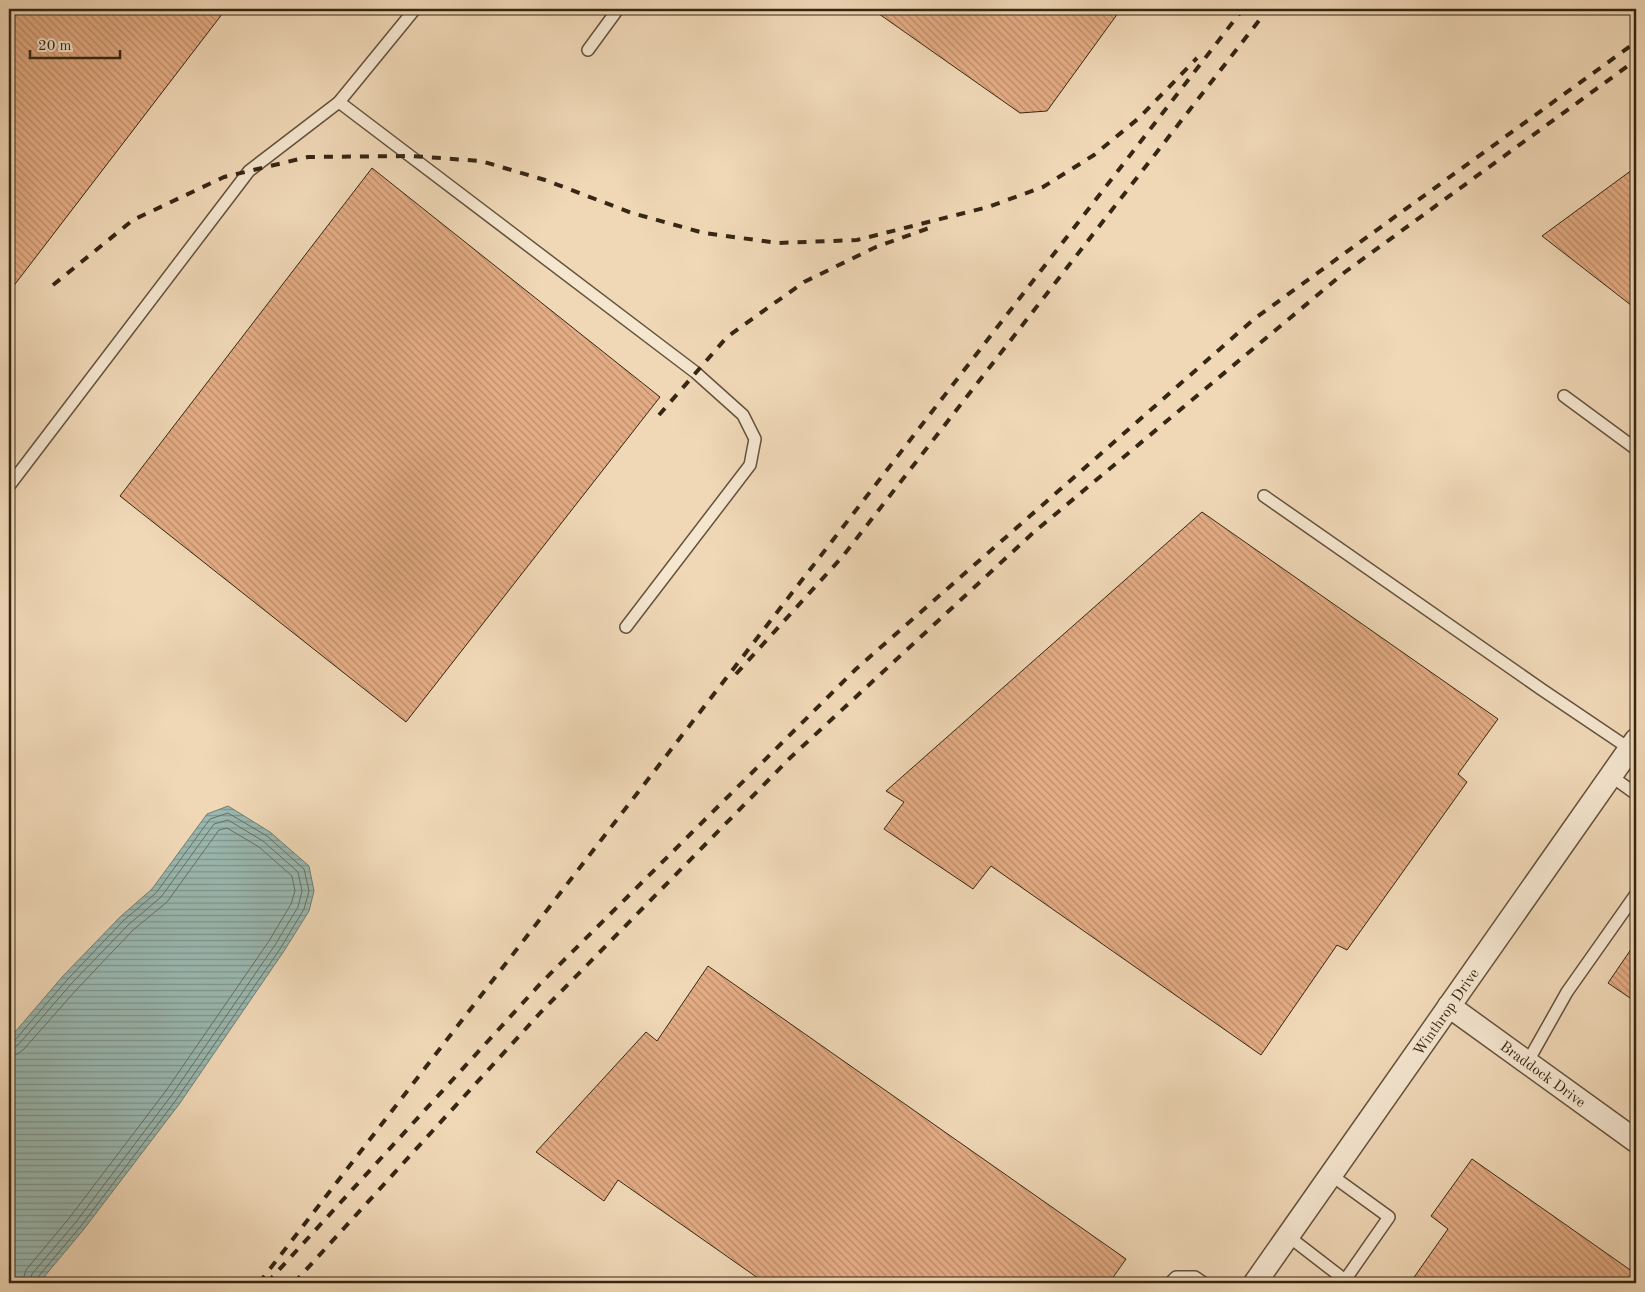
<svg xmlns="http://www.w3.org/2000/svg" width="1645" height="1292" font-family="'Old Standard TT',serif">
<defs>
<pattern id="water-rules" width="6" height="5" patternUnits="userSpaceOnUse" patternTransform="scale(1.25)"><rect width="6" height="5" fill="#9ab9b2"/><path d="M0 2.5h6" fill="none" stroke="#7e9690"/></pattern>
<pattern id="building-back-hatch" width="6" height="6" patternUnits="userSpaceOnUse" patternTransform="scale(1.25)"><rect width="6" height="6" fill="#e4ac84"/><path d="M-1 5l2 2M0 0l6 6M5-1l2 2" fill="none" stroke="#ba8c6b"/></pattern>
</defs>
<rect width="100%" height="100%" fill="#f0d8b7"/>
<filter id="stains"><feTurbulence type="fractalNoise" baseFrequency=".004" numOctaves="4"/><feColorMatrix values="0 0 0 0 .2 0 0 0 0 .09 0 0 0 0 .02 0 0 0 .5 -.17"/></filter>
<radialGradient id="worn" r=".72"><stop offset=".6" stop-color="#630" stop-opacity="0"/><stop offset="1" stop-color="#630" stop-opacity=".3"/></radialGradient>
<polygon fill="url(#water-rules)" stroke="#727e72" points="228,806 270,832 309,866 314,891 309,911 284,951 180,1103 84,1229 39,1283 10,1283 9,1039 63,976 120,917 152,889 207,814"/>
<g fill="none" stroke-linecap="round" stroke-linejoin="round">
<g stroke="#687062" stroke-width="1">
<polyline points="9,1041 15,1040 67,980 124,920 156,893 210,819 228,813 267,836 304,869 309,891 304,909 280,949 176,1100 81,1226 37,1278 36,1283"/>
<polyline points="9,1048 14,1047 19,1044 71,984 128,925 161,897 214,824 228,820 263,841 298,872 302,891 298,907 275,945 171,1096 76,1222 32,1274 29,1283"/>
<polyline points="9,1055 18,1054 24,1049 77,989 133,930 167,902 219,830 227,828 259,847 292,876 295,891 291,904 269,941 165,1092 70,1217 26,1270 22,1283"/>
</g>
</g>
<g fill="url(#building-back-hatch)" stroke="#362613">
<polygon points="9,9 226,9 9,292"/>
<polygon points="872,9 1121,9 1047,111 1020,113"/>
<polygon points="1636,167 1636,309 1542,236"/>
<polygon points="372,168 660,397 406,722 120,496"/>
<polygon points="1202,512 1498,719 1458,774 1467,782 1347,950 1337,945 1261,1055 991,866 973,889 884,829 904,802 886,791"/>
<polygon points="1636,942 1636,1002 1608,983"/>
<polygon points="708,966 1126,1259 1109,1283 765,1283 618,1180 604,1201 536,1152 646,1032 657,1041"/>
<polygon points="1472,1159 1636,1274 1636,1283 1410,1283 1448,1229 1431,1216"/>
</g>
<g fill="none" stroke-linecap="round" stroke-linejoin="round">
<defs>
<g id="lane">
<polyline points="588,50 618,9"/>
<polyline points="339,102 695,372 743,415 755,439 750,465 626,627"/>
<polyline points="1564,396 1636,449"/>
<polyline points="9,486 249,171 339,102 415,9"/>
<polyline points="1264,496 1541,689 1630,749"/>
<polyline points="1611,776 1636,794"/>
<polyline points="1527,1063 1567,992 1636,894"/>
<polyline points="1288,1236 1345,1280 1389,1217 1331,1175"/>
<polyline points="1170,1283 1176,1277 1195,1277 1204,1283"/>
</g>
<g id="street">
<polyline points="1449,1006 1636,1141"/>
<polyline points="1255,1283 1636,740"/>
</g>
</defs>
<use href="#lane" stroke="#64523c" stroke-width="14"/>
<use href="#street" stroke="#64523c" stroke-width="25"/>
<use href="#lane" stroke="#f5e6d0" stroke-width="11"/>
<use href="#street" stroke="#f5e6d0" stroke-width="22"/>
<g stroke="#362613" stroke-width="4" stroke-dasharray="9 9" stroke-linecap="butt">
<polyline points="53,285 133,220 224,177 308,157 412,156 481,161 545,180 632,213 704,233 778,243 857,240 988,207 1043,187 1094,155 1139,118 1197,58"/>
<polyline points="659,415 727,337 804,282 876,247 929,228"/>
<polyline points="736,674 843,556 1268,9"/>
<polyline points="259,1283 1243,9"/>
<polyline points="267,1283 541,983 856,669 1254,319 1636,42"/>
<polyline points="294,1283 541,1012 791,757 1034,532 1345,272 1636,60"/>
</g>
</g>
<g text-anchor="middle" stroke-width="4.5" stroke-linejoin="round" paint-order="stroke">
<g font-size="15" fill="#362613" stroke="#f5e6d0">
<text transform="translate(1446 1012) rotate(-55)" y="5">Winthrop Drive</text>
<text transform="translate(1543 1074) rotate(36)" y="5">Braddock Drive</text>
</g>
</g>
<rect width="1645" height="1292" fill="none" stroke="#f0d8b7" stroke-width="30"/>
<rect x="10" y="10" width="1625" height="1272" fill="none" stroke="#362613" stroke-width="2.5"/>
<rect x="15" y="15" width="1615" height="1262" fill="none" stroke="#362613"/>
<path d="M30 50v8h90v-8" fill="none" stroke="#362613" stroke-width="2.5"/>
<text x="38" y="50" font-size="15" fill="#362613" stroke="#f5e6d0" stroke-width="4" paint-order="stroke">20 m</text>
<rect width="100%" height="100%" filter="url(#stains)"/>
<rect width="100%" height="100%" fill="url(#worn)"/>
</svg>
